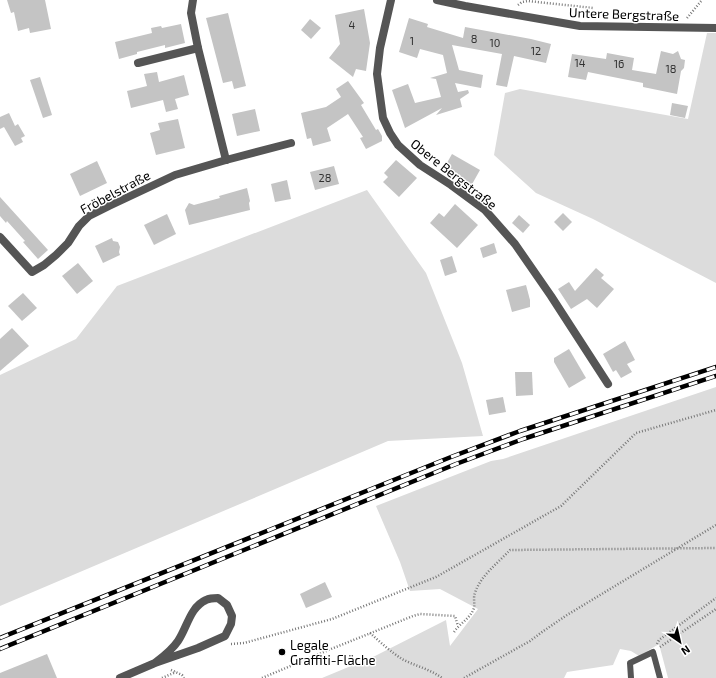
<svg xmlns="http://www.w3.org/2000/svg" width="716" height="678" font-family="'Exo 2',sans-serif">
<rect width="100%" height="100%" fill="#fff"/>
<g fill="#dcdcdc">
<polygon points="707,33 716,33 716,283 593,219 536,193 494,155 505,93 520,89 688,119"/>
<polygon points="367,190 426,273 462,363 483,436 388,441 0,606 0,375 76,339 117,286"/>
<polygon points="716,387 716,678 668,678 659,644 639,656 631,651 620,649 613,665 567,672 564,678 322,678 375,656 446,620 450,646 478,609 440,589 410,591 400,562 376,506 491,461 503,459"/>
</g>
<g fill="#c4c4c4">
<polygon points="7,0 45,0 51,29 30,33 29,28 18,31 14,12 11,13"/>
<polygon points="364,9 370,43 366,71 356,69 353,77 329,58 340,44 335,15"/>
<polygon points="228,13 246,86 234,89 232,81 223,83 206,18"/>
<polygon points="409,18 428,24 427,27 463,38 465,27 531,39 551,44 546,63 514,56 507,87 496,85 502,54 452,45 459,70 483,75 481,88 455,83 458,92 468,90 469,93 460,99 462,107 436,115 442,108 405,128 392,90 408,84 415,103 441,97 436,79 430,78 447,73 443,55 420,49 417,58 399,52"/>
<polygon points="310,19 321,28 311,39 301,30"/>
<polygon points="181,24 185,43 165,48 165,45 137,52 137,54 119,59 115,42 152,33 151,28 161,26 162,28"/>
<polygon points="661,51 673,54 678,51 681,59 685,60 684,68 681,71 677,94 643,87 643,83 588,72 586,80 568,77 572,54 606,59 607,53 634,58 632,70 656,74"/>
<polygon points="157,72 159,82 184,75 189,95 175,99 178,109 166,112 163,100 131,108 127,91 147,86 144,74"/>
<polygon points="40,77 52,115 43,118 30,80"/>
<polygon points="348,81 364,103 361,105 376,130 378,129 382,136 382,141 366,149 360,138 363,137 348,114 327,128 331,141 313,146 311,138 307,139 301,113 326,107 341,97 336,89"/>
<polygon points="672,103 688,106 685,118 670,115"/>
<polygon points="255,109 260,131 237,136 232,114"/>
<polygon points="9,113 15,126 18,124 25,136 21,138 23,142 15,146 4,127 0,129 0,117"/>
<polygon points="178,119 185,148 156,155 150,133 160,130 158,123"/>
<polygon points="452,154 480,170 471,186 443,170"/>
<polygon points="396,160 417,178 399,197 383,182 388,177 384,173"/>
<polygon points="97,161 107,183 80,196 70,174"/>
<polygon points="334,166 339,184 315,190 310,172"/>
<polygon points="287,180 291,199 275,202 271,184"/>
<polygon points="247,188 250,201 249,203 250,210 189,225 185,210 189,203 194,205 220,198 219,196"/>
<polygon points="0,197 48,250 38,259 23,242 25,241 7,221 6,223 0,216"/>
<polygon points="455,204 478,225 457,248 430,223 439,213 444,217"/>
<polygon points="563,213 572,222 563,231 554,222"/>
<polygon points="167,214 176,234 154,245 144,225"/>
<polygon points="519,215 530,225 523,233 512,223"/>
<polygon points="112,238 113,241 118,242 120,247 119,252 120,255 103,263 95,246"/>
<polygon points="494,243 497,253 483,258 480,248"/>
<polygon points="452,256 457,272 445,276 440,260"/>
<polygon points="78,263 93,281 77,294 62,276"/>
<polygon points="596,268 604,275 601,278 614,289 597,308 587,299 571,309 558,289 569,282 575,291"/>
<polygon points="526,285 530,300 530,307 512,312 506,290"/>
<polygon points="23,293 37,308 22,321 8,306"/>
<polygon points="12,328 29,346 0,371 0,339"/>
<polygon points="625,341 635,360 627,364 632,372 621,378 616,370 613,372 603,354"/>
<polygon points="569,349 586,378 569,388 554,362 554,358"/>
<polygon points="515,372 532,372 533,395 516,396"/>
<polygon points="503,397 506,412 489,415 486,400"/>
<polygon points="325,582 332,597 306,608 300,594"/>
<polygon points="47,654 57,678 0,678 0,673"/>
</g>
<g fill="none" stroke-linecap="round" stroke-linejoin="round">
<g stroke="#777" stroke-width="2.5" stroke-dasharray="1 2" stroke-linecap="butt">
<polyline points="518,5 522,2 528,1 593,8"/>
<polyline points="687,18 702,0"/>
<path d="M454,632C460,623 470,619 474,608C475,603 473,598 475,593C480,576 498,563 510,550L716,548"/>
<path d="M370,633C380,642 391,652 402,659C415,666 430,669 442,678"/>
<polyline points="231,644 244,643 332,619 436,577 561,506 636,433 716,410"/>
<polyline points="657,644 659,640 716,598"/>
<polyline points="660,647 716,609"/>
<polyline points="171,670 182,675 184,678"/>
<polyline points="162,678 176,672"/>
<polyline points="262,678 331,649 356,639 413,616 420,614 455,616 458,626"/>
<polyline points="464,678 530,641 542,632 567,615 716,525"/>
</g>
<polyline stroke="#555" stroke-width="6" points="631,678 630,663 653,652 660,678"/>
<g stroke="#555" stroke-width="8">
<polyline points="193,0 191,13 198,48 226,160"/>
<polyline points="391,0 380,48 377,74 383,118 390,133 398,145 420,165 451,185 485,210 515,244 551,296 608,384"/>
<polyline points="437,0 465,6 580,26 716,28"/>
<polyline points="138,63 198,48"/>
<polyline points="0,237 32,272 44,265 56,255 68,243 79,226 89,216 109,206 175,175 226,160 291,143"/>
<path d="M120,678L155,663L198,648L225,636L231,624L232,616L227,605L218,598C214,598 210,598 206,600C190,607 187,628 178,641C172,650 164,656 155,663"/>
</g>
<defs>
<g id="rail">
<polyline points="0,638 451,457 520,431 716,367"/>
<polyline points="0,649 456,464 523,439 716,376"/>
</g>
</defs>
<use href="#rail" stroke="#000" stroke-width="4.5"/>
<use href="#rail" stroke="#fff" stroke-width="3" stroke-dasharray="9" stroke-linecap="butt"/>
</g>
<circle fill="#000" stroke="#fff" stroke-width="1.5" cx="282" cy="652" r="4"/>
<g text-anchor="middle" stroke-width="3" stroke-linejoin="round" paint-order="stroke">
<g font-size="11" fill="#313131">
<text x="352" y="29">4</text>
<text x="474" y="43">8</text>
<text x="412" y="45">1</text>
<text x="495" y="47">10</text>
<text x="536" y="55">12</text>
<text x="580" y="67">14</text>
<text x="619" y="68">16</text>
<text x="671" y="73">18</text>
<text x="325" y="182">28</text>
</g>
<g font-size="13" fill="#000" stroke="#fff">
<text transform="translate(624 14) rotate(2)" y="5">Untere Bergstraße</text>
<text transform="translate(454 174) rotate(38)" y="5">Obere Bergstraße</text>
<text transform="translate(115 192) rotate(-28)" y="5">Fröbelstraße</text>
</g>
<g font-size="13" fill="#000" stroke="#fff" text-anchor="start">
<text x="290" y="650">Legale<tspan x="290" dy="15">Graffiti-Fläche</tspan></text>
</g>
</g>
<g transform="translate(680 642) rotate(146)" stroke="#ffffff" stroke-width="3" paint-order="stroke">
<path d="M0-3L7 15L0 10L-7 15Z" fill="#000000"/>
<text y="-6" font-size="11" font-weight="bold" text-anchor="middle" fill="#000000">N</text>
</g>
</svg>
